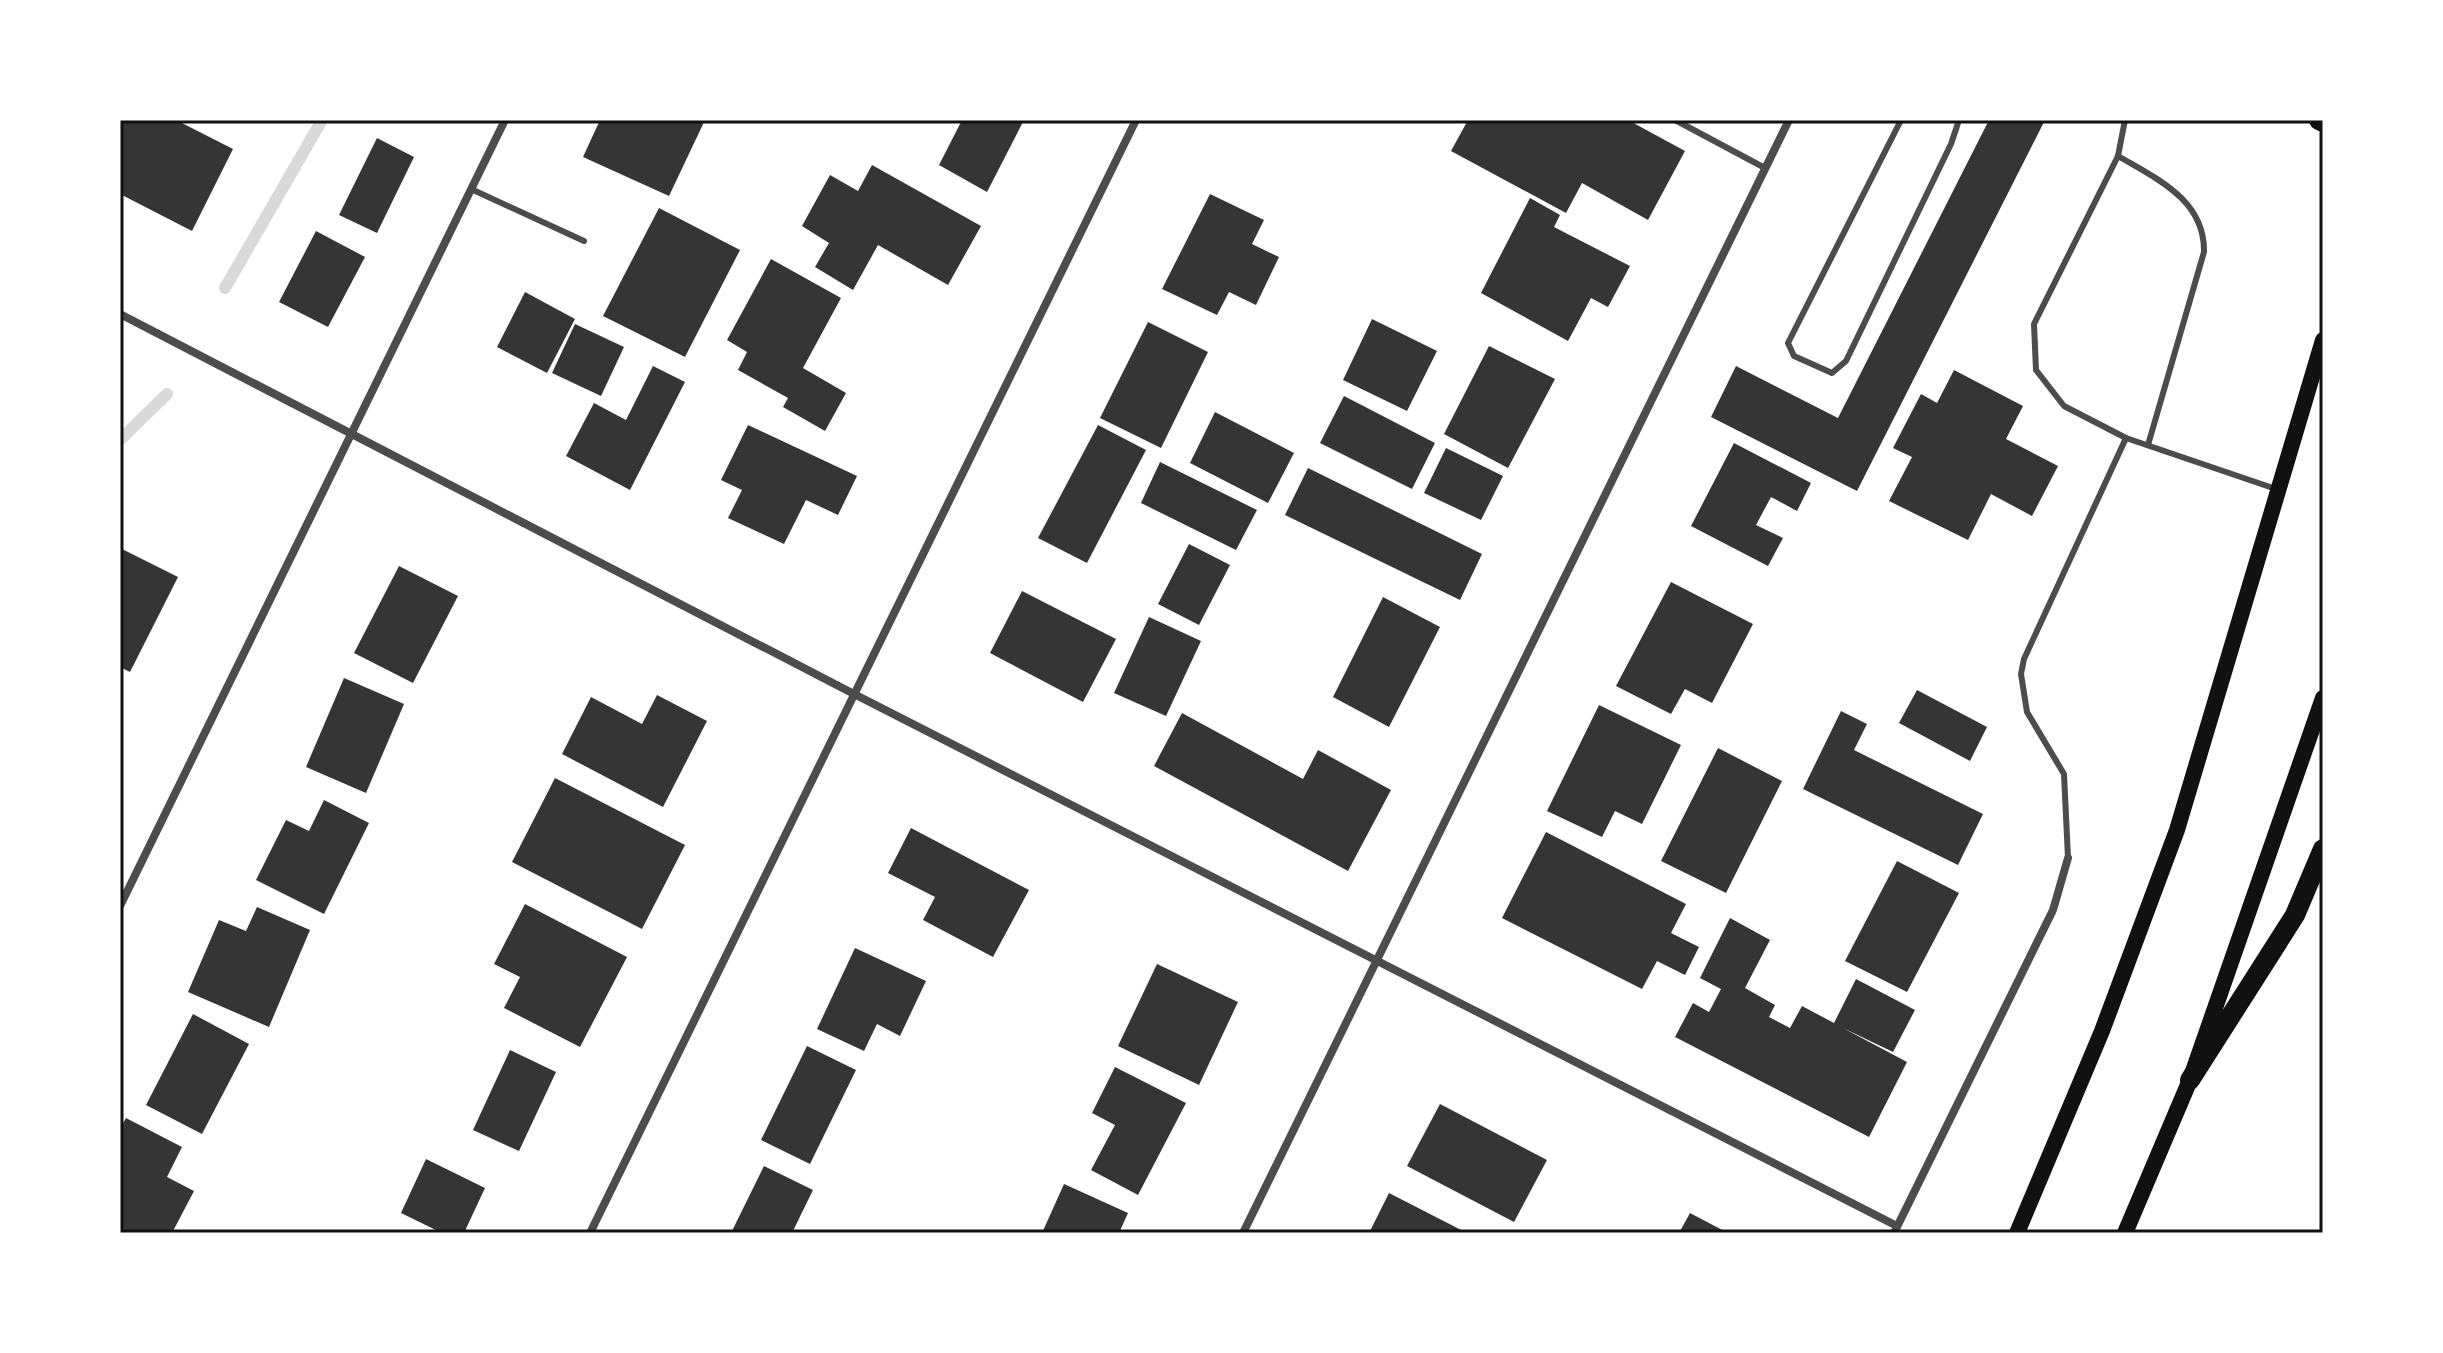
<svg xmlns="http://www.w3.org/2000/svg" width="2443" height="1353" font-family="Overpass,sans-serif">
<rect width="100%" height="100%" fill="#fff"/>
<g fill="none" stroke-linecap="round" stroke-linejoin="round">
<g stroke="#d9d9d9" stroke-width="12">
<polyline points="225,288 322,120"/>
<polyline points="120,440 167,394"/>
</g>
</g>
<g fill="#353535">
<polygon points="120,120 176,120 233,149 192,231 120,194"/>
<polygon points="600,120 705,120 669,196 583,157"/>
<polygon points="962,120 1024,120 987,192 939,165"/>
<polygon points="1468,120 1628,120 1685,151 1648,220 1582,183 1566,213 1451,151"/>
<polygon points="1989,120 2045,120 1857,491 1711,417 1736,366 1838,418"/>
<polygon points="377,138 414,157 377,233 339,215"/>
<polygon points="872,165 981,226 948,285 878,245 853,290 815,267 829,243 802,226 830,175 858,191"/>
<polygon points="1210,194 1264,220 1252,244 1279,257 1256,305 1229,292 1217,315 1162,289"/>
<polygon points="1530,198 1560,215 1554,227 1630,266 1608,307 1591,298 1568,341 1481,293"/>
<polygon points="659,208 740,250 685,357 603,316"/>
<polygon points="316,231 365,257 328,327 279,302"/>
<polygon points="771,259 841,298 803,368 846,393 825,431 783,407 788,398 738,370 747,352 727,340"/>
<polygon points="525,292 575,319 547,373 497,347"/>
<polygon points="1372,319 1437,351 1407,411 1343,380"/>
<polygon points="1148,322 1208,352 1161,448 1100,418"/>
<polygon points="575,324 624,347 601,396 552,373"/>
<polygon points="1489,346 1555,379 1508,468 1444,434"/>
<polygon points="653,366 685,382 630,490 566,456 594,403 626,420"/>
<polygon points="1954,370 2023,406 2006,439 2058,466 2032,516 1991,494 1968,540 1889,501 1912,457 1893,448 1921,394 1937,403"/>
<polygon points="1344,396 1435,443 1412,489 1320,443"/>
<polygon points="1215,412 1294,453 1268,503 1190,463"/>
<polygon points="748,425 857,476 838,515 806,500 784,544 728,518 742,490 721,480"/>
<polygon points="1098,425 1146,450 1087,563 1038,538"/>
<polygon points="1734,443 1811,483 1797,511 1771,497 1756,525 1783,538 1768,566 1691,526"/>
<polygon points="1446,448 1503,476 1481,520 1424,493"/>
<polygon points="1160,462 1257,510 1236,550 1141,503"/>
<polygon points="1308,468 1482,554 1460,600 1285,515"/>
<polygon points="1189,544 1230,565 1199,625 1158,604"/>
<polygon points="120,548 178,577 130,672 120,667"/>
<polygon points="399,566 458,596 413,683 354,653"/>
<polygon points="1671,582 1753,624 1712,703 1685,689 1671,714 1616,686"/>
<polygon points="1022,591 1116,639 1083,702 990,653"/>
<polygon points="1383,597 1440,627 1389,727 1333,697"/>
<polygon points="1149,617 1201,641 1166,716 1114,693"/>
<polygon points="344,678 404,704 366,793 306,767"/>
<polygon points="1917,690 1987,727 1970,761 1899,723"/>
<polygon points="657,695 707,721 663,807 562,754 591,697 642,724"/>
<polygon points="1599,705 1681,745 1642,824 1615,811 1602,837 1547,811"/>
<polygon points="1841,711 1867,724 1854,750 1983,814 1958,865 1803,789"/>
<polygon points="1182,713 1303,779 1318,750 1391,790 1348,871 1154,766"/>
<polygon points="1718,748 1782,781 1726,893 1661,861"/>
<polygon points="555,778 685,845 642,929 512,862"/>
<polygon points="324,800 369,823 324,914 256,880 286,820 309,831"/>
<polygon points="911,828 1029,890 993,957 923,920 935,897 888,873"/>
<polygon points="1546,832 1686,904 1671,933 1699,947 1685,975 1657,961 1642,989 1502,918"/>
<polygon points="1897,861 1959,893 1907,992 1845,961"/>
<polygon points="525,904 627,957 580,1047 504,1008 520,977 494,964"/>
<polygon points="257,907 310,930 269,1027 188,992 219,920 246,931"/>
<polygon points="1730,918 1770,940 1745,988 1775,1005 1769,1017 1790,1028 1802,1006 1834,1023 1856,979 1915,1010 1893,1052 1843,1028 1907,1062 1869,1137 1675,1037 1693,1003 1709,1012 1721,989 1700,978"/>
<polygon points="855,948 926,981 900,1036 877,1024 864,1051 817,1029"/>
<polygon points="1157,964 1238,1002 1199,1085 1118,1046"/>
<polygon points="193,1014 249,1044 202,1134 146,1105"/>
<polygon points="807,1046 856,1070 810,1164 761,1140"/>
<polygon points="510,1050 556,1072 519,1151 473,1130"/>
<polygon points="1115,1067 1186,1103 1138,1195 1091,1170 1115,1125 1092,1113"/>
<polygon points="1440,1104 1547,1160 1514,1222 1407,1166"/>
<polygon points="126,1118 182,1147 167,1177 194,1191 172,1233 129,1233 120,1228 120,1129"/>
<polygon points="426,1159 485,1188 464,1233 442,1233 401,1213"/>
<polygon points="764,1166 813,1190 792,1233 731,1233"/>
<polygon points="1064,1184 1128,1213 1119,1233 1042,1233"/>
<polygon points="1389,1193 1467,1233 1369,1233"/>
<polygon points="1690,1213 1728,1233 1679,1233"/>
</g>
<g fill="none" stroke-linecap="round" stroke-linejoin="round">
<g stroke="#4c4c4c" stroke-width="6">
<polyline points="1675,120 1765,168"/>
<polyline points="1901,120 1788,343 1794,356 1832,373 1846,361 1951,144 1959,120"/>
<polyline points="2125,120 2118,156 2034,324 2036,370 2064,406 2126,438 2276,489"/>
<path d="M2118,156C2157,179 2205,200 2204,252L2148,445"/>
<polyline points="471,189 584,241"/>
<polyline points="2068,858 2064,774 2027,712 2021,674 2024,659 2126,438"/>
</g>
<g stroke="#4c4c4c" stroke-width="8">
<polyline points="120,314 854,694 1897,1226"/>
<polyline points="120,906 505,120"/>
<polyline points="590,1233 1136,120"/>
<polyline points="1243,1233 1789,120"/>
<polyline points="1894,1233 2053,910 2068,858"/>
</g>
<g stroke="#111" stroke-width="16">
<polyline points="2017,1233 2102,1031 2177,830 2323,340"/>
<polyline points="2125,1233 2190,1080 2323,698"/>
</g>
<g stroke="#111" stroke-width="20">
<polyline points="2319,120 2323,122"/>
<polyline points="2190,1080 2295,915 2323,849"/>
</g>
</g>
<rect width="2443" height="1353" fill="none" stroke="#ffffff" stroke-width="244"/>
<rect x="122" y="122" width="2199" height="1109" fill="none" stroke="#111" stroke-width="3"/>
</svg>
